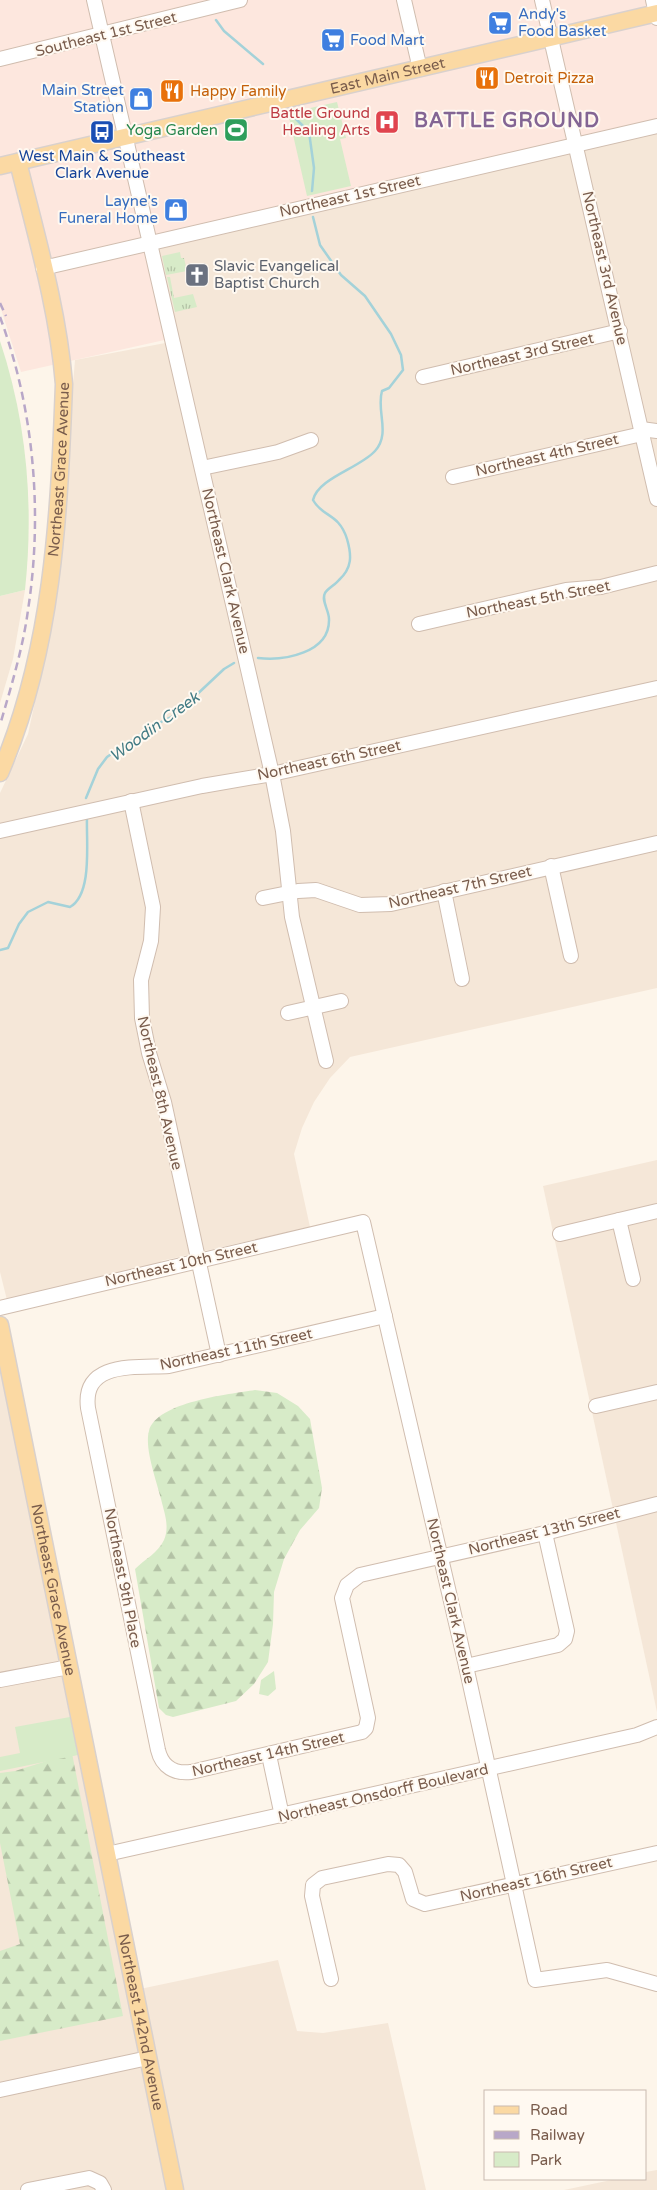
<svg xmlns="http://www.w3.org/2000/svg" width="657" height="2190" font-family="'Varela Round',sans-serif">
<defs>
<pattern id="grass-tufts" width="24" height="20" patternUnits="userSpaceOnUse" patternTransform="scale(1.25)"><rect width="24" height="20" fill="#d7ebc8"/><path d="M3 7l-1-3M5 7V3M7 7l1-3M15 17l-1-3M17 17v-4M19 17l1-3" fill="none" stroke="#b3c2a5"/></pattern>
<pattern id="forest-firs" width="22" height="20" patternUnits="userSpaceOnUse" patternTransform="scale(1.25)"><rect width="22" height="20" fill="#d7ebc8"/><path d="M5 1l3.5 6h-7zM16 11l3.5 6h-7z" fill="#b3c2a5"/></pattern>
</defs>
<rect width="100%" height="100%" fill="#fdf5ea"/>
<g fill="#f5e7d8">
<polygon points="657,133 657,988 350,1057 330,1078 314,1102 302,1128 294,1154 310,1227 161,1261 165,1276 10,1312 0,1272 0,793 28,734 54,614 75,360 176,341 152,245"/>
<polygon points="25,590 13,659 0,703 0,596"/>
<polygon points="657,1160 657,1712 543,1186"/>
<polygon points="0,1367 70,1717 167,2190 0,2190"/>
<polygon points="278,1960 297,2031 323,2033 388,2023 426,2190 183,2190 140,1989"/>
<polygon points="657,2170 657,2190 564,2190 616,2179 646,2179 646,2172"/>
</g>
<polygon fill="#fde7de" points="0,0 657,0 657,133 148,243 169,339 21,372 0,306"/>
<g fill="url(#grass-tufts)">
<polygon points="180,252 181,258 184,258 187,271 166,275 162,256"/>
<polygon points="167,277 170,277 174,298 193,294 197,307 175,312"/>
</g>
<g fill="url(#forest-firs)">
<path d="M255,1390L277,1393L298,1406L310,1419L322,1488L319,1508L300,1530L284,1559L274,1592L273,1624L268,1662L254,1684L236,1701L173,1717L166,1715L159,1708L135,1569C145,1559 158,1553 164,1540C170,1526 164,1512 161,1499C157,1482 144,1448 149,1431C156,1402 230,1394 255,1390Z"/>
<polygon points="72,1753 123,2016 0,2041 0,1951 20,1944 0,1843 0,1773 15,1771"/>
</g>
<g fill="#d7ebc8">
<polygon points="337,102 346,138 340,139 351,186 307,196 288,113"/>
<path d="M0,341C27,422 34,506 25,590L0,596Z"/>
<polygon points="274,1671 276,1689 268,1696 259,1694 261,1680"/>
<polygon points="70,1717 78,1755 0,1771 0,1757 20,1753 15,1727"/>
</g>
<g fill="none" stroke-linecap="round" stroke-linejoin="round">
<g stroke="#a4d2d9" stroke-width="2.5">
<polyline points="216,20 224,31 263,64"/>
<polyline points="289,112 309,132 314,168 312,191"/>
<path d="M258,658C284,661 330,653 329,619C329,610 321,601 325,593C328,588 335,585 339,580C352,568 352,556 347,539C339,513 322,517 313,500C318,478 360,468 375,451C391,433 376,411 382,391L389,388L403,370L401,355L391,334L365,296L341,275L320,245L313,217"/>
<polyline points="86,798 98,769 107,757 151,727 175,715 224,669 234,663"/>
<path d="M0,950L8,948L19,924L28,912L48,902L70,907C93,894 86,841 87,817"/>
</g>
<defs>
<g id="minor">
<polyline points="94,0 272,774 283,831 292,917 326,1061"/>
<polyline points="404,0 420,69"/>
<polyline points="542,0 657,499"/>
<polyline points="653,0 657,18"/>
<polyline points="0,59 240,0"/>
<polyline points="43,268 657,126"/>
<polyline points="423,377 620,331"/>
<polyline points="641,429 657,431"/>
<polyline points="202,468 278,452 311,440"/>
<polyline points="453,477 642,434"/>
<polyline points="419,624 566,590 601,587 657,573"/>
<polyline points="131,801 153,907 151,941 141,980 142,1018 149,1053 164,1102 219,1355"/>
<polyline points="0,831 202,786 272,774 657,688"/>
<polyline points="551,866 571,956"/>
<polyline points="444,891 462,979"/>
<polyline points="263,898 298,891 316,890 360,905 391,904 657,843"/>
<polyline points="288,1013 341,1001"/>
<polyline points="619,1220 633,1279"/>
<polyline points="560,1234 657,1211"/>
<polyline points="0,1308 363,1222 466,1666 535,1980 607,1970 657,1984"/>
<path d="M385,1316L169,1366C138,1368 82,1360 88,1408L158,1750C162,1767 175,1774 191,1772L362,1732L366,1728L368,1718L342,1598L347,1585L360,1575L545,1533L657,1504"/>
<polyline points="596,1406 657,1392"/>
<polyline points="466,1666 558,1645 565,1639 567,1631 545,1533"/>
<polyline points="0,1680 69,1667"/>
<polyline points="269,1755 282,1816"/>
<polyline points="107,1854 637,1735 657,1727"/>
<polyline points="331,1979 312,1896 313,1885 322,1878 388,1864 399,1865 405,1872 413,1899 425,1904 657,1853"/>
<polyline points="0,2090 148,2058"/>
<polyline points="28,2190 89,2178 100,2183 104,2190"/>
</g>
<g id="major">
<path id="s1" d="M0,166L657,13"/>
<path id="s2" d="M0,773C53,650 59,517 64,384C58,309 36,235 18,162"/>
<path id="s3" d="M0,1325L175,2190"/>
</g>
</defs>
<use href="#minor" stroke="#d0bdaf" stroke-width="16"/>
<use href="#major" stroke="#d9d1cd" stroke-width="19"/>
<use href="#minor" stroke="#fff" stroke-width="14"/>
<use href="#major" stroke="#fbd9a3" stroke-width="16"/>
<g stroke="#b8a7c8" stroke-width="2.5" stroke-dasharray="8 5" stroke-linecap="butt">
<polyline points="0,303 6,316"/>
<path d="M0,317C34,409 43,513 28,610C23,648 11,687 0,725"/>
</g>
</g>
<defs>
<symbol id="supermarket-square" viewBox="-11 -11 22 22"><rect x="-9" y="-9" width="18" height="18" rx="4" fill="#3f7fe0" stroke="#fff9f1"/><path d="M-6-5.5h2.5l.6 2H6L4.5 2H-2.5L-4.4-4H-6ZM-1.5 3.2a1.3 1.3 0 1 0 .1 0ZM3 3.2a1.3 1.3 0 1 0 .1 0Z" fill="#fff"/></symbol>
<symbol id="restaurant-square" viewBox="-11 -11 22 22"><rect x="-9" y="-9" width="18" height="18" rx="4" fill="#e8710a" stroke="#fff9f1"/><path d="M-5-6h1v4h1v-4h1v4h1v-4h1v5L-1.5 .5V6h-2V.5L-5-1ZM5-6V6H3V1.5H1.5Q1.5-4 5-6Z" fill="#fff"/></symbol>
<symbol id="shop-square" viewBox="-11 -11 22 22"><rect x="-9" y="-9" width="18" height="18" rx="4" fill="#3f7fe0" stroke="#fff9f1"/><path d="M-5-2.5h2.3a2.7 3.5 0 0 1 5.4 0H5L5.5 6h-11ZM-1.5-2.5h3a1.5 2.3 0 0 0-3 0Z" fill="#fff"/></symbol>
<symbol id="hospital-square" viewBox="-11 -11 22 22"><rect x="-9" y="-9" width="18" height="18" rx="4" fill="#e0444e" stroke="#fff9f1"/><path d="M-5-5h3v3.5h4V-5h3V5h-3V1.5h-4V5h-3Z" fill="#fff"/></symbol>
<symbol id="stadium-square" viewBox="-11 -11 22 22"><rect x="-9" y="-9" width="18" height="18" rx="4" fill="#2e9e5b" stroke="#fff9f1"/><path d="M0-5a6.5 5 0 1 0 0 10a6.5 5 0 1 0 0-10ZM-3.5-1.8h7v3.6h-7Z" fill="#fff"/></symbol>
<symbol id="bus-square" viewBox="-11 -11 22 22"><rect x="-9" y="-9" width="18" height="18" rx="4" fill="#1a4fb4" stroke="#fff9f1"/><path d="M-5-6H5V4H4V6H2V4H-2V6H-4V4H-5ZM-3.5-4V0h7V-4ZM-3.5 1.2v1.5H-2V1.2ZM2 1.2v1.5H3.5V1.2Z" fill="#fff"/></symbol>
<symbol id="church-square" viewBox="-11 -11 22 22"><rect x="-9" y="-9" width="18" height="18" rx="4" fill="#6b7280" stroke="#fff9f1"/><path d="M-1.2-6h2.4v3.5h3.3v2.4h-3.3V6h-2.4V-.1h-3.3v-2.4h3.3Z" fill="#fff"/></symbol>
</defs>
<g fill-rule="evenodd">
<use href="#supermarket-square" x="486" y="9" width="28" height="28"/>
<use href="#supermarket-square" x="319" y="26" width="28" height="28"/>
<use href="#restaurant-square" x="473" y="64" width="28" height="28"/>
<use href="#restaurant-square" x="158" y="77" width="28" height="28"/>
<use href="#shop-square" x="127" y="85" width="28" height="28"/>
<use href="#hospital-square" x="373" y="108" width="28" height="28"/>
<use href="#stadium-square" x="222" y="116" width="28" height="28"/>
<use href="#bus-square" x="88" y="118" width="28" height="28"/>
<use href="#shop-square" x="162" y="196" width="28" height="28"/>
<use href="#church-square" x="183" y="261" width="28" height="28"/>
</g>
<g text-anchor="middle" stroke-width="4" stroke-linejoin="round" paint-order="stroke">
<g font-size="15" fill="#366cbe" stroke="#fff9f1" text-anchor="start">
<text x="518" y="19">Andy's<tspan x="518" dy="17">Food Basket</tspan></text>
<text x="350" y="45">Food Mart</text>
<text x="124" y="95" text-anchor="end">Main Street<tspan x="124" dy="17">Station</tspan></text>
<text x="158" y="206" text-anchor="end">Layne's<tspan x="158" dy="17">Funeral Home</tspan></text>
</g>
<g font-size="15" fill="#795c4c" stroke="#fff9f1">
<text transform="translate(106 34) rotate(-14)" y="5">Southeast 1st Street</text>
<text dy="5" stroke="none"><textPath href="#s1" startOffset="398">East Main Street</textPath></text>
<text transform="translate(350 196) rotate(-13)" y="5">Northeast 1st Street</text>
<text transform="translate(605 268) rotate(77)" y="5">Northeast 3rd Avenue</text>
<text transform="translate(522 354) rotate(-13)" y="5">Northeast 3rd Street</text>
<text transform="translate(547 455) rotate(-13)" y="5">Northeast 4th Street</text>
<text dy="5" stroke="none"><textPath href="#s2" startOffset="311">Northeast Grace Avenue</textPath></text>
<text transform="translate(226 571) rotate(77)" y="5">Northeast Clark Avenue</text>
<text transform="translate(538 599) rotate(-11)" y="5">Northeast 5th Street</text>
<text transform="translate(329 760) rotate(-12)" y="5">Northeast 6th Street</text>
<text transform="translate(460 887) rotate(-13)" y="5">Northeast 7th Street</text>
<text transform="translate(160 1093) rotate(77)" y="5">Northeast 8th Avenue</text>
<text transform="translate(181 1264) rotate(-13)" y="5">Northeast 10th Street</text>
<text transform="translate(236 1349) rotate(-12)" y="5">Northeast 11th Street</text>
<text transform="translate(544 1531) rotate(-14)" y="5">Northeast 13th Street</text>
<text transform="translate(123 1578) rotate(79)" y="5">Northeast 9th Place</text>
<text dy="5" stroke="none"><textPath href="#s3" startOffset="270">Northeast Grace Avenue</textPath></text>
<text transform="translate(451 1601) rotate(77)" y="5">Northeast Clark Avenue</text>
<text transform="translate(268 1754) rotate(-13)" y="5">Northeast 14th Street</text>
<text transform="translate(383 1793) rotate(-13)" y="5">Northeast Onsdorff Boulevard</text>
<text transform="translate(536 1879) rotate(-13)" y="5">Northeast 16th Street</text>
<text dy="5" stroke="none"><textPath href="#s3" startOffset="711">Northeast 142nd Avenue</textPath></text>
</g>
<g font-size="15" fill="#c56008" stroke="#fff9f1" text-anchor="start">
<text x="504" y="83">Detroit Pizza</text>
<text x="190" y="96">Happy Family</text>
</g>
<g font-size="15" fill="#be3a42" stroke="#fff9f1" text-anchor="end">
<text x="370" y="118">Battle Ground<tspan x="370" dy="17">Healing Arts</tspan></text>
</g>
<g font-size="15" fill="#27864d" stroke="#fff9f1" text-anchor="end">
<text x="218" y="135">Yoga Garden</text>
</g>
<g font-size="15" fill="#164399" stroke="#fff9f1">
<text x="102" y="161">West Main &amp; Southeast<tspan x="102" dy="17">Clark Avenue</tspan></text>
</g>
<g font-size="15" fill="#5b616d" stroke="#fff9f1" text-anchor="start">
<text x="214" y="271">Slavic Evangelical<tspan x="214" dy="17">Baptist Church</tspan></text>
</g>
<g font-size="16" font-style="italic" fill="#427b84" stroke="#fff9f1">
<text transform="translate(154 726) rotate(-36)" y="6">Woodin Creek</text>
</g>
<g font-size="20" font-weight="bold" letter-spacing="1" fill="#836594" stroke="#fff9f1">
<text x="507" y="127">BATTLE GROUND</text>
</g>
</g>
<rect x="484" y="2090" width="162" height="90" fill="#fff9f1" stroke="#c9baaf"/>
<rect x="494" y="2106" width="25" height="8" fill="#fbd9a3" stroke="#c9baaf"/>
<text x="530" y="2115" font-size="15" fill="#795c4c">Road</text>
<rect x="494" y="2131" width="25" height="8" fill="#b8a7c8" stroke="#c9baaf"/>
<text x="530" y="2140" font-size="15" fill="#795c4c">Railway</text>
<rect x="494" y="2152" width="25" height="15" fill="#d7ebc8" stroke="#c9baaf"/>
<text x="530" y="2165" font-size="15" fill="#795c4c">Park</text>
</svg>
